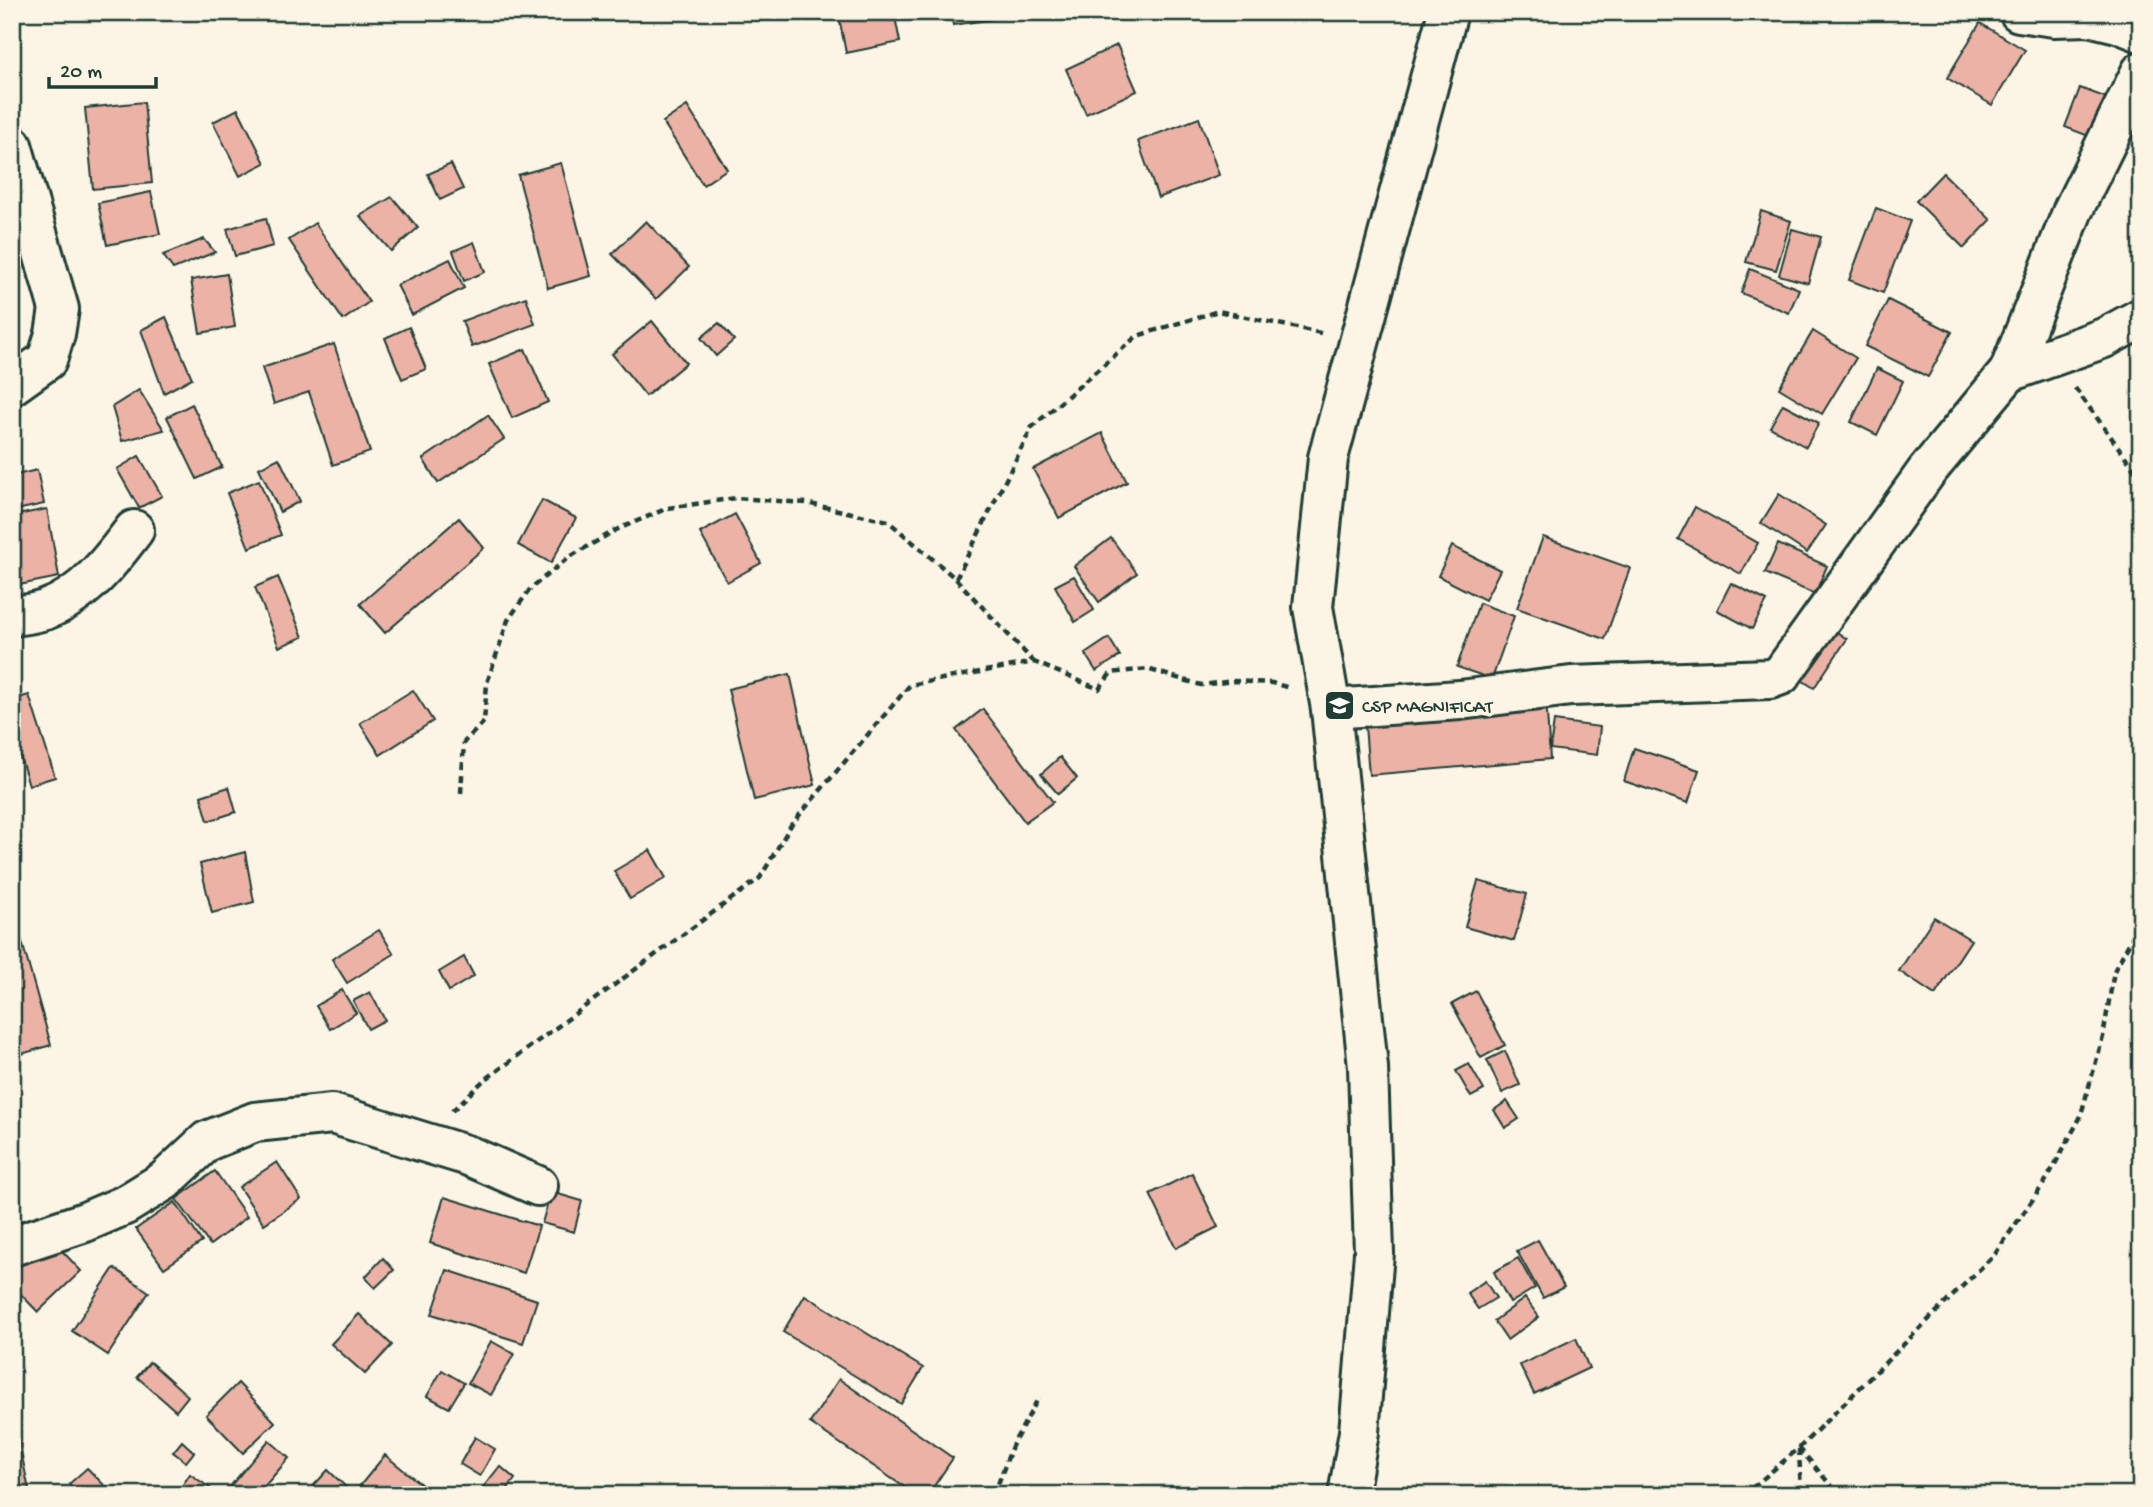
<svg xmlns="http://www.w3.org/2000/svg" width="2153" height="1507" font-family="'Gochi Hand',sans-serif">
<rect width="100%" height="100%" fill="#fcf5e5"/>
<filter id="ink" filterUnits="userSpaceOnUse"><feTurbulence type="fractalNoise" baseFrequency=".0143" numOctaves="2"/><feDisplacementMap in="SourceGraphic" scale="14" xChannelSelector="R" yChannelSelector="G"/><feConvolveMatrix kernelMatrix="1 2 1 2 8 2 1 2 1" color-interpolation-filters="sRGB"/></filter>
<g filter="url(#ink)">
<g fill="#ecb2a6" stroke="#1f3d34" stroke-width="2">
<polygon points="838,12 894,12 900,42 846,53"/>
<polygon points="951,12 1006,12 1007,17 953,25"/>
<polygon points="1980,23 2025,50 1992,105 1947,78"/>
<polygon points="1117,45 1137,91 1086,114 1066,69"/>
<polygon points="2080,88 2110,99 2094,138 2065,127"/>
<polygon points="144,102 152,183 93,189 85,108"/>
<polygon points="687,106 727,169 703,185 663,122"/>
<polygon points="238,109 265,163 240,176 213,122"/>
<polygon points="1199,118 1219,175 1158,198 1138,141"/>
<polygon points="561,163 591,276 548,288 518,175"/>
<polygon points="451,164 463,189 440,200 428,174"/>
<polygon points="1943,173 1991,220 1964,248 1916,201"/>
<polygon points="151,192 160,234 107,245 98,203"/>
<polygon points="392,197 418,228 391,251 360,216"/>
<polygon points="1876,208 1910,221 1883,293 1849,280"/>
<polygon points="1761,211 1791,221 1776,270 1746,262"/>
<polygon points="266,218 273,246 235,256 227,229"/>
<polygon points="646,221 689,267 656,299 612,254"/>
<polygon points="315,223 369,302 343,320 289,240"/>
<polygon points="1792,229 1821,237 1808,283 1779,275"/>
<polygon points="204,239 215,252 173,269 163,255"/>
<polygon points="474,242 485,272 464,281 453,251"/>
<polygon points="450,259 464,288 412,315 397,285"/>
<polygon points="1750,269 1799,289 1789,313 1741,293"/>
<polygon points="227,274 235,327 200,333 191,280"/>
<polygon points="526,297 535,324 472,347 462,321"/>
<polygon points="1888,300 1952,332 1928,377 1865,346"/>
<polygon points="166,317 192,378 164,393 141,330"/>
<polygon points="652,321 686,363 646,396 612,354"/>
<polygon points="719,323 734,340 716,356 701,338"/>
<polygon points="409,327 426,369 402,379 385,338"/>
<polygon points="1813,331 1856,358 1822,414 1779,388"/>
<polygon points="334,344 370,452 333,465 309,392 274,404 262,368"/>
<polygon points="525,349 548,402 512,418 489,364"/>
<polygon points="1877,368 1903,381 1877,435 1851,422"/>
<polygon points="139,390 164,430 122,441 112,407"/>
<polygon points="192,404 222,467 197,479 167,417"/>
<polygon points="1783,404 1819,423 1806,447 1770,427"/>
<polygon points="488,415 504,439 438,483 423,459"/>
<polygon points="1102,433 1127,482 1059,518 1033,469"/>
<polygon points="139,456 162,496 139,508 117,469"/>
<polygon points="279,458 300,501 280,512 259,468"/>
<polygon points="37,470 44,504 12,511 12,476"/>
<polygon points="259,480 281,535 249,548 227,493"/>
<polygon points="1779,494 1826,525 1807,553 1761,523"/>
<polygon points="542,500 576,518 551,563 518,545"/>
<polygon points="1695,507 1758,543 1741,574 1678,539"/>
<polygon points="47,509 59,577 19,585 12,553 12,516"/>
<polygon points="735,514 761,563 727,582 700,533"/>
<polygon points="459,518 484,548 385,633 360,604"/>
<polygon points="1543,537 1630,568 1605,639 1517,608"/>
<polygon points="1111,538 1137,573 1099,602 1074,566"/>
<polygon points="1778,544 1827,566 1815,594 1765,573"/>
<polygon points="1452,546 1500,570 1485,600 1438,576"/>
<polygon points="1074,576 1094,610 1075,622 1055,586"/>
<polygon points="278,577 303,637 279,647 255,587"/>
<polygon points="1731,583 1767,601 1752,629 1717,610"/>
<polygon points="1479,603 1514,616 1492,679 1457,667"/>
<polygon points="1819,620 1847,639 1814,688 1786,670"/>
<polygon points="1109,638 1120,656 1096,671 1085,654"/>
<polygon points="790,674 815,785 754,800 728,689"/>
<polygon points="413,690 433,721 380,755 360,723"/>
<polygon points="29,695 55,777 29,785 12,732 12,700"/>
<polygon points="1546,697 1550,759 1369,775 1364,713"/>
<polygon points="983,709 1053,802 1025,822 956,730"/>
<polygon points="1554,721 1600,727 1597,755 1550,749"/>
<polygon points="1634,748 1699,770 1688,803 1624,781"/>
<polygon points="1060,757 1077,778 1058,794 1041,774"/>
<polygon points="229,787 236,812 208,821 201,796"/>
<polygon points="650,850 666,878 630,899 614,871"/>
<polygon points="245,852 254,902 212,913 200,864"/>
<polygon points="1478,881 1527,894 1514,941 1465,927"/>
<polygon points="15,917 51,1045 12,1057 12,918"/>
<polygon points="1934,917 1971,940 1935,995 1899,971"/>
<polygon points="379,930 394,954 347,983 332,959"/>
<polygon points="464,957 474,976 449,991 439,972"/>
<polygon points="342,990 356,1013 330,1029 316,1006"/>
<polygon points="1476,991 1505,1045 1481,1058 1452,1004"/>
<polygon points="370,992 385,1020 368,1029 353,1001"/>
<polygon points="1505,1051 1520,1085 1502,1093 1487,1060"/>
<polygon points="1469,1064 1484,1090 1471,1097 1456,1071"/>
<polygon points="1507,1101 1519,1119 1505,1128 1494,1110"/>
<polygon points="277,1162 301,1199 264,1224 239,1187"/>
<polygon points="215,1171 247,1217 210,1245 176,1199"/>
<polygon points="1192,1173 1218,1227 1176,1248 1150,1194"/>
<polygon points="551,1192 582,1201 574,1232 542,1223"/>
<polygon points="444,1197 539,1226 524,1273 430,1243"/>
<polygon points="175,1202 202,1242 164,1268 136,1229"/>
<polygon points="50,1238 81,1271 38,1312 12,1285 12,1274"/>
<polygon points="1538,1240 1564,1287 1543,1298 1517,1251"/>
<polygon points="383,1258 394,1270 375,1288 365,1277"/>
<polygon points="1518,1258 1535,1288 1510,1303 1494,1272"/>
<polygon points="114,1268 149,1292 108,1355 72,1331"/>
<polygon points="447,1270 537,1300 523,1343 432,1314"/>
<polygon points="1485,1281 1496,1298 1478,1309 1467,1293"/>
<polygon points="805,1295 923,1368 901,1404 783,1332"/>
<polygon points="1525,1298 1539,1317 1507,1340 1494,1321"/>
<polygon points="359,1314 392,1345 365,1374 331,1344"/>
<polygon points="1576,1338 1589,1368 1534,1394 1520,1365"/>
<polygon points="491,1341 514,1354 491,1395 468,1383"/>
<polygon points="150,1362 188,1396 176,1411 137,1377"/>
<polygon points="442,1370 464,1383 449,1408 427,1396"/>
<polygon points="839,1379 953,1458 928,1495 916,1495 810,1423"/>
<polygon points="238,1383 275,1422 243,1453 206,1415"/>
<polygon points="14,1417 30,1495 12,1495"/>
<polygon points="475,1437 495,1449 480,1476 460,1464"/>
<polygon points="269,1440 289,1458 257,1495 232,1495 227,1490"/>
<polygon points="182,1441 194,1452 186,1462 173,1452"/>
<polygon points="385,1455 433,1494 432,1495 357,1495 354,1493"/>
<polygon points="500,1466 515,1479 503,1495 477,1495"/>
<polygon points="87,1468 114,1495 80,1495 69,1484"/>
<polygon points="328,1470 347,1488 341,1495 305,1495"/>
<polygon points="190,1474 220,1495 176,1495"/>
</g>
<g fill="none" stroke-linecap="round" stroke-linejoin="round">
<defs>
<g id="minor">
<polyline points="2019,12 2054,17 2089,16 2118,23 2141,32"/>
<polyline points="12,145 59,309 55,334 47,360 12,385"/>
<polyline points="2009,372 2104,338 2141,318"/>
<path d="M12,616C23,615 35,613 45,610C84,596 110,562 134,530"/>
<polyline points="1331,709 1460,700 1571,686 1770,679 1781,675 1927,471 2009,372 2073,210 2141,72"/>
<polyline points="12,1246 85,1222 125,1205 164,1181 207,1141 255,1122 332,1114 469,1156 538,1186"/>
<polyline points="1348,1495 1359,1432 1374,1253 1368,1067 1331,709 1313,607 1328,458 1448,12"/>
</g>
</defs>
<use href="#minor" stroke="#1f3d34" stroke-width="44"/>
<g stroke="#1f3d34" stroke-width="4.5" stroke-dasharray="7 5" stroke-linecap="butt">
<polyline points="2075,388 2141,478"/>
<polyline points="956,579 1032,427 1137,336 1218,311 1325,334"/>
<polyline points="461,793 464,742 484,722 487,683 508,620 531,588 568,558 616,530 668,508 736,498 806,503 888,521 956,579 1033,661"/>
<polyline points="452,1111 482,1082 760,878 791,825 910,685 1034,662 1099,689 1111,673 1147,669 1201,685 1234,681 1272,683 1290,688"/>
<polyline points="1799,1448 1839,1495"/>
<polyline points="1799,1449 1801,1495"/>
<polyline points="994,1495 1012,1446 1039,1397"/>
<polyline points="1744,1495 1799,1448 1995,1254 2047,1179 2080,1118 2103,1037 2114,971 2141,921"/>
</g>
<use href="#minor" stroke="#fcf5e5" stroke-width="38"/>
</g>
</g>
<defs>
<symbol id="school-square" viewBox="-11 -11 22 22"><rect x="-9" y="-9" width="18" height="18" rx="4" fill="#1f3d34" stroke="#fcf5e5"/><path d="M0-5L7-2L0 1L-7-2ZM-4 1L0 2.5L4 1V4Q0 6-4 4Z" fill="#fff"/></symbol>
</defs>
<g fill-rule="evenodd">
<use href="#school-square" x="1322" y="688" width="35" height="35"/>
</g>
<g text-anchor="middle" stroke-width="7" stroke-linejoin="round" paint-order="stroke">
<g font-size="19" fill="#1f3d34" stroke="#fcf5e5" text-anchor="start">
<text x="1362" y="712">CSP MAGNIFICAT</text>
</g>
</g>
<rect width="2153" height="1507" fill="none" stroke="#fcf5e5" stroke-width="42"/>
<rect x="21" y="21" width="2111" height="1465" fill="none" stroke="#1f3d34" stroke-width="2.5" filter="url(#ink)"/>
<path d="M49 77v10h107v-10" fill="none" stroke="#1f3d34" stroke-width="3.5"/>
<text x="60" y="77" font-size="21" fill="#1f3d34" stroke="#fcf5e5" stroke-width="5" paint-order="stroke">20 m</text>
</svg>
